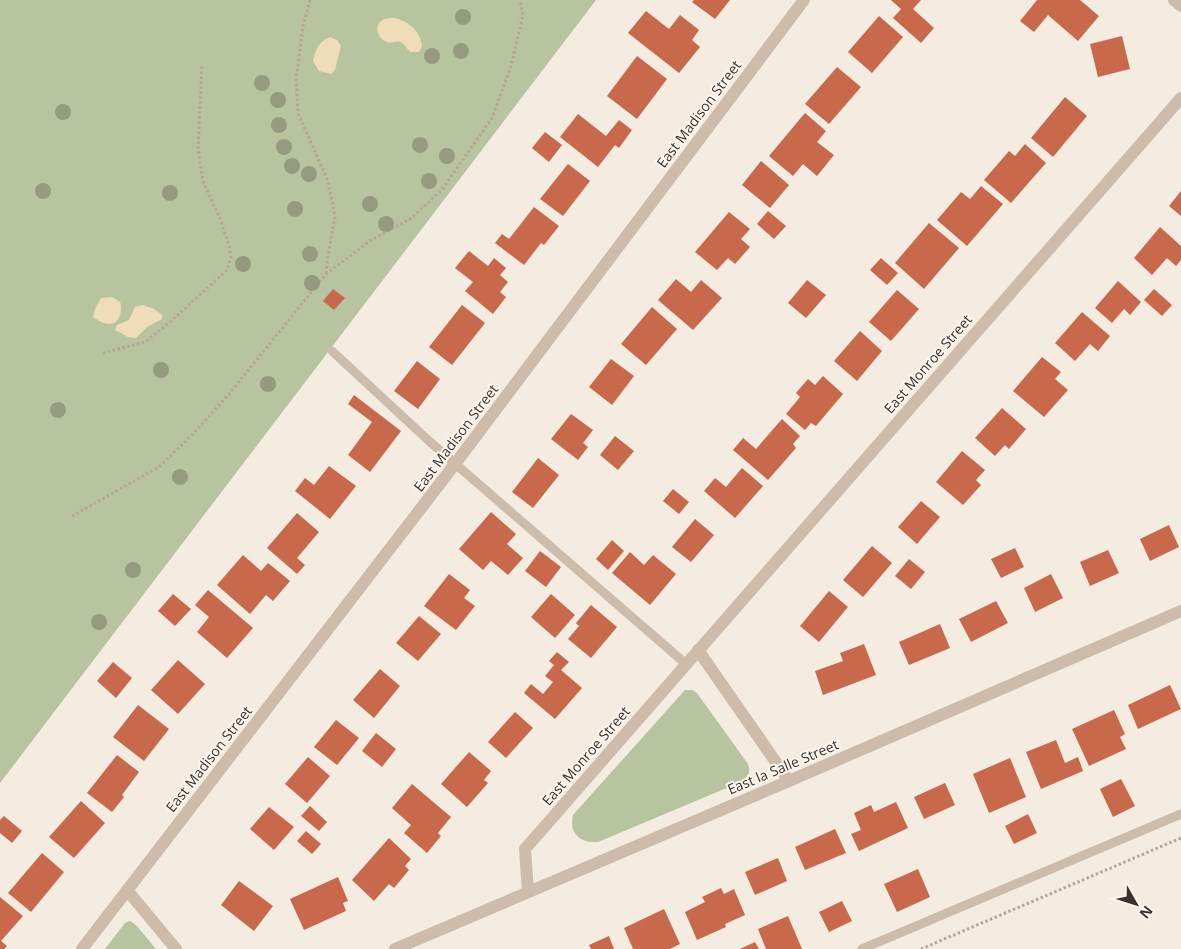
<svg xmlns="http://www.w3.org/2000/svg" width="1181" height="949" font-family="'Open Sans',sans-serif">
<rect width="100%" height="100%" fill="#f4ebe1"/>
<g fill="#b8c4a0">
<polygon points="0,0 596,0 0,783"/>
<path d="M685,690H692L697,693L748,764C751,772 748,777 741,782L598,842C579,843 569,833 573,815Z"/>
<polygon points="130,921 136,925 156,949 105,949 125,923"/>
</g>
<g fill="#efdcb8">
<path d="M395,18C409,22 420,30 422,46L419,52H410C408,50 405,45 402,43C397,39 392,44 387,42C379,39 374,29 380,22C384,18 390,18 395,18Z"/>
<path d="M330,37L337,40L341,46L335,70L331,74L319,71L313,61C315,50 319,41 330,37Z"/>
<path d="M112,297L120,302C123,310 120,324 109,324C103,324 98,320 93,317L95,309L101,298Z"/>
<polygon points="143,305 154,309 162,315 162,319 147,327 136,338 128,337 115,330 117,325 129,320 135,307"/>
</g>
<g fill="#c8694b">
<polygon points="694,0 730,0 715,19 692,2"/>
<polygon points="891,0 921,0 913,9 934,28 921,43 893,18 901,9"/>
<polygon points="1037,0 1080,0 1099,16 1078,41 1048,15 1034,32 1020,21"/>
<polygon points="646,11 669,29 680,15 699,30 692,40 700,47 679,73 628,33"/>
<polygon points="879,16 903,37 872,73 848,52"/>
<polygon points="1122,36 1130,69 1098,77 1090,44"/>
<polygon points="637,56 667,79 637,119 607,96"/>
<polygon points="837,67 861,87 829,124 805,104"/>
<polygon points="1065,97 1087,116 1053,157 1031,138"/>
<polygon points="805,113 826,131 817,142 834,155 817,176 803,164 793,176 769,156"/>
<polygon points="578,114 606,136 619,120 632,130 619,148 615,145 598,167 560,137"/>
<polygon points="545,132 562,145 549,162 532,148"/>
<polygon points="1025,144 1046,163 1011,203 984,180 1009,151 1015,156"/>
<polygon points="761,161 789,185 770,208 742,185"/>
<polygon points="568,164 590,181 563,216 540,199"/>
<polygon points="981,186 1003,204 967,246 937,220 961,192 970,199"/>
<polygon points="1181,191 1181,216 1169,206"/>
<polygon points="534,207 559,226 544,245 541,243 524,265 495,243 502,234 509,239"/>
<polygon points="768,211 786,226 774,239 757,224"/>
<polygon points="729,212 750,229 741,239 750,247 735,264 728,258 717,270 695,252"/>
<polygon points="929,223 959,248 924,289 895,263"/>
<polygon points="1160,227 1181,246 1181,260 1176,266 1167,258 1152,275 1134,258"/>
<polygon points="469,251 488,266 494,258 506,268 500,275 508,282 500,292 506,297 493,314 465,291 473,282 455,268"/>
<polygon points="881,258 898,273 887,285 870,270"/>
<polygon points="676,279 691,292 701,280 722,298 693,330 658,300"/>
<polygon points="807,280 826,295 806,318 788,303"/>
<polygon points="1118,281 1141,302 1130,315 1124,309 1112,323 1095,308"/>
<polygon points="333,289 345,298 334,310 323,301"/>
<polygon points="1154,289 1172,305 1162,316 1144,300"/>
<polygon points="897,290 919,309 891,341 869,322"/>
<polygon points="462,305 485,323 452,365 429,347"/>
<polygon points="652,307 677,329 646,365 621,344"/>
<polygon points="1082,312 1110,336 1098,351 1090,344 1075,361 1055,343"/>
<polygon points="860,331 882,351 857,381 834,361"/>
<polygon points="1042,357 1061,372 1055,379 1068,390 1044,417 1013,391"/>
<polygon points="611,359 634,376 612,405 589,387"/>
<polygon points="417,361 440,379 418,409 394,391"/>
<polygon points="823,376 843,394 816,426 811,423 805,430 786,414 800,397 796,393 808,379 815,385"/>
<polygon points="354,395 401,431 370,472 348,455 372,422 348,404"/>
<polygon points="1002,408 1026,429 1009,449 1005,445 995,456 975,438"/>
<polygon points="571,414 593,430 583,443 588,447 578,460 551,439"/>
<polygon points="782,419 800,436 793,444 796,448 768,480 733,450 743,438 756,449"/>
<polygon points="615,436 634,451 618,470 600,455"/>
<polygon points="962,451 985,470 976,480 981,485 963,505 936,482"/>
<polygon points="538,458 559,475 533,508 512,492"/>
<polygon points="329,466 356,486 330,519 295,491 305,478 314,485"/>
<polygon points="742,468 763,486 735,518 704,491 715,478 726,487"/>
<polygon points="673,489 689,502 679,514 663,501"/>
<polygon points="921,501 940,517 917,544 898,527"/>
<polygon points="491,512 516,534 507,544 523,558 508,575 491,561 483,570 459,549"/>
<polygon points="297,513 319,532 297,558 305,565 297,574 267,548"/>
<polygon points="695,519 714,535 691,562 672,547"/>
<polygon points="1169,525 1179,547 1150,561 1140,539"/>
<polygon points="612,540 624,551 608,570 596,559"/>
<polygon points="872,546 892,563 863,597 843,580"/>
<polygon points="1015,548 1024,567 1001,578 991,559"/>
<polygon points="1108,550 1119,573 1090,586 1080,562"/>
<polygon points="540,551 561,567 546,587 525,571"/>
<polygon points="630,552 644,565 653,555 676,574 650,605 612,573"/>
<polygon points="243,555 261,571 268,563 290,581 273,601 266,595 250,614 217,585"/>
<polygon points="909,559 925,572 911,589 895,576"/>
<polygon points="449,574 470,590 464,598 475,606 456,630 424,606"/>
<polygon points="1051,574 1063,598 1035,612 1024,588"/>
<polygon points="208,590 253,628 227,658 197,632 209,617 195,605"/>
<polygon points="829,591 848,607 819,642 800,626"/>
<polygon points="173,594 191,609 175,626 158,611"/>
<polygon points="551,594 575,615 555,638 531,617"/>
<polygon points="996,601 1008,623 971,642 959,619"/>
<polygon points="591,605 617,627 591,658 568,639 579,626 576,623"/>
<polygon points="419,616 441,634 418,661 396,643"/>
<polygon points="940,624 950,648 909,665 899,642"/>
<polygon points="864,644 876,675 823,695 815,671 843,661 840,653"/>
<polygon points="557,652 569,662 561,670 582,688 555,719 524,693 531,684 543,694 553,682 545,676 554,665 549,661"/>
<polygon points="178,660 205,684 178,714 151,690"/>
<polygon points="113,662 132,678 116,698 97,681"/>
<polygon points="380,669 400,686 374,718 353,700"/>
<polygon points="1170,685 1181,709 1138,729 1128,705"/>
<polygon points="138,705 169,729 144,761 113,737"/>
<polygon points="1114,710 1125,734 1120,737 1126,749 1089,766 1072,729"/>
<polygon points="515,712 533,728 506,758 488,742"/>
<polygon points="336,720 359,738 337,765 314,747"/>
<polygon points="376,733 396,749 382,767 362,751"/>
<polygon points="1056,740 1065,763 1078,757 1083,771 1041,789 1026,752"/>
<polygon points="469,752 491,771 484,780 488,783 467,807 441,784"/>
<polygon points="117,755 139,772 122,795 124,797 112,812 87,793"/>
<polygon points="308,757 330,776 307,803 285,784"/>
<polygon points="1010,758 1026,797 989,813 973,774"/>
<polygon points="1121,779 1135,806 1113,817 1100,789"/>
<polygon points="945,783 955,805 924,819 914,797"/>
<polygon points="412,784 451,817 438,833 441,836 427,853 404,833 411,825 392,808"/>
<polygon points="81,801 105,823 74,858 49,837"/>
<polygon points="896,802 908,828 859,851 851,834 861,830 854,813 871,805 874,812"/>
<polygon points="310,806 327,822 319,831 301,816"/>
<polygon points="269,807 294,827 274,850 250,829"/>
<polygon points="1028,814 1037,833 1014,844 1005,826"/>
<polygon points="4,816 22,831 12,843 0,833 0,820"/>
<polygon points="835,829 846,853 805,870 795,847"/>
<polygon points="306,831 321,844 312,854 297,841"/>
<polygon points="389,838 411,859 405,866 409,870 394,888 389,884 374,901 352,880"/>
<polygon points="42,853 64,872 31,912 8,893"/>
<polygon points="778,858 787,881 755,895 745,872"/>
<polygon points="918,869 930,897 897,912 884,884"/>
<polygon points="338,877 348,901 343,903 346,911 304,930 290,899"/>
<polygon points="239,881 273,906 254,931 221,905"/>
<polygon points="721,888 724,894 734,889 745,915 725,924 726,927 697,940 685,912 705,902 702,897"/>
<polygon points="0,897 23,916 1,941 7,946 4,949 0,949"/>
<polygon points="842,901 852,921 829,932 819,912"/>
<polygon points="664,909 680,944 670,949 633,949 624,928"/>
<polygon points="788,916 802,949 766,949 758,929"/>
<polygon points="609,936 614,949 591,949 589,945"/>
<polygon points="755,942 759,949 740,949"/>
</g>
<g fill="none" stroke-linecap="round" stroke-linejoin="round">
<g stroke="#b9a596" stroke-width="3" stroke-dasharray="2.5 2.5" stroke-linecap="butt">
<polyline points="310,0 303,26 296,79 298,113 328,181 335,217 328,255 326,274"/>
<polyline points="103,353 145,342 170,322 227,270 231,257 229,246 221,221 203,181 198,149 202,65"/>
<polyline points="72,516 159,467 191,436 229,394 326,274 371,240 410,219 441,191 492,118 511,66 523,15 520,0"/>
<polyline points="921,949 1181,838"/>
</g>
<g stroke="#cdbbac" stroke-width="9">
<polyline points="332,351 429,441 686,664"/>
<polyline points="862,949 1181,814"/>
</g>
<g stroke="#cdbbac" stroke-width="12">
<polyline points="1174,0 1181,6"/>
<polyline points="698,650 789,781"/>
<polyline points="127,890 176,949"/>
<polyline points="528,892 525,849 1181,98"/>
<polyline points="82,949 455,464 804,0"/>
<polyline points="395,949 789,781 1181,611"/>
</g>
</g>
<g fill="#969b7f">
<circle cx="463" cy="17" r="8"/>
<circle cx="461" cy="51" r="8"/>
<circle cx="432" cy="56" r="8"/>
<circle cx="262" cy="83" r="8"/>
<circle cx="278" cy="100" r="8"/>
<circle cx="63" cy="112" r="8"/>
<circle cx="279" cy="125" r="8"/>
<circle cx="420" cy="145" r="8"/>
<circle cx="284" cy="147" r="8"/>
<circle cx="447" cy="156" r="8"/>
<circle cx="292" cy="166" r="8"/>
<circle cx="309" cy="174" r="8"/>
<circle cx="429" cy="181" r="8"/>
<circle cx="43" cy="191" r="8"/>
<circle cx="170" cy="193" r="8"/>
<circle cx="370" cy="204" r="8"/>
<circle cx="295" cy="209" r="8"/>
<circle cx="386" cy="224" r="8"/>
<circle cx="310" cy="254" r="8"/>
<circle cx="243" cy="264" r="8"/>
<circle cx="312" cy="283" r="8"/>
<circle cx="161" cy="370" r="8"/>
<circle cx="268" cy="384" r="8"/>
<circle cx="58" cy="410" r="8"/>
<circle cx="180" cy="477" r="8"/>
<circle cx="133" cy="570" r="8"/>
<circle cx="99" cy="622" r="8"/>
</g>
<g text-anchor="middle" stroke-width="4" stroke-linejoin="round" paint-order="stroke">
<g font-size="14" fill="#3b302b" stroke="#fbf5ee">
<text transform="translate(699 114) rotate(-53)" y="5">East Madison Street</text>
<text transform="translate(928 364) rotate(-49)" y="5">East Monroe Street</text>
<text transform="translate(456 438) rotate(-53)" y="5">East Madison Street</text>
<text transform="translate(586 756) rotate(-49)" y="5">East Monroe Street</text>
<text transform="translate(209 759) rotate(-52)" y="5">East Madison Street</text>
<text transform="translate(783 767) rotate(-23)" y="5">East la Salle Street</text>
</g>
</g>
<g transform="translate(1136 904) rotate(129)" stroke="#fbf5ee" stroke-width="4" paint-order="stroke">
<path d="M0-4L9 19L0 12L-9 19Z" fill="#3b302b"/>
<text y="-8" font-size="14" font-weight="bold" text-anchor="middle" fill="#3b302b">N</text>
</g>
</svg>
